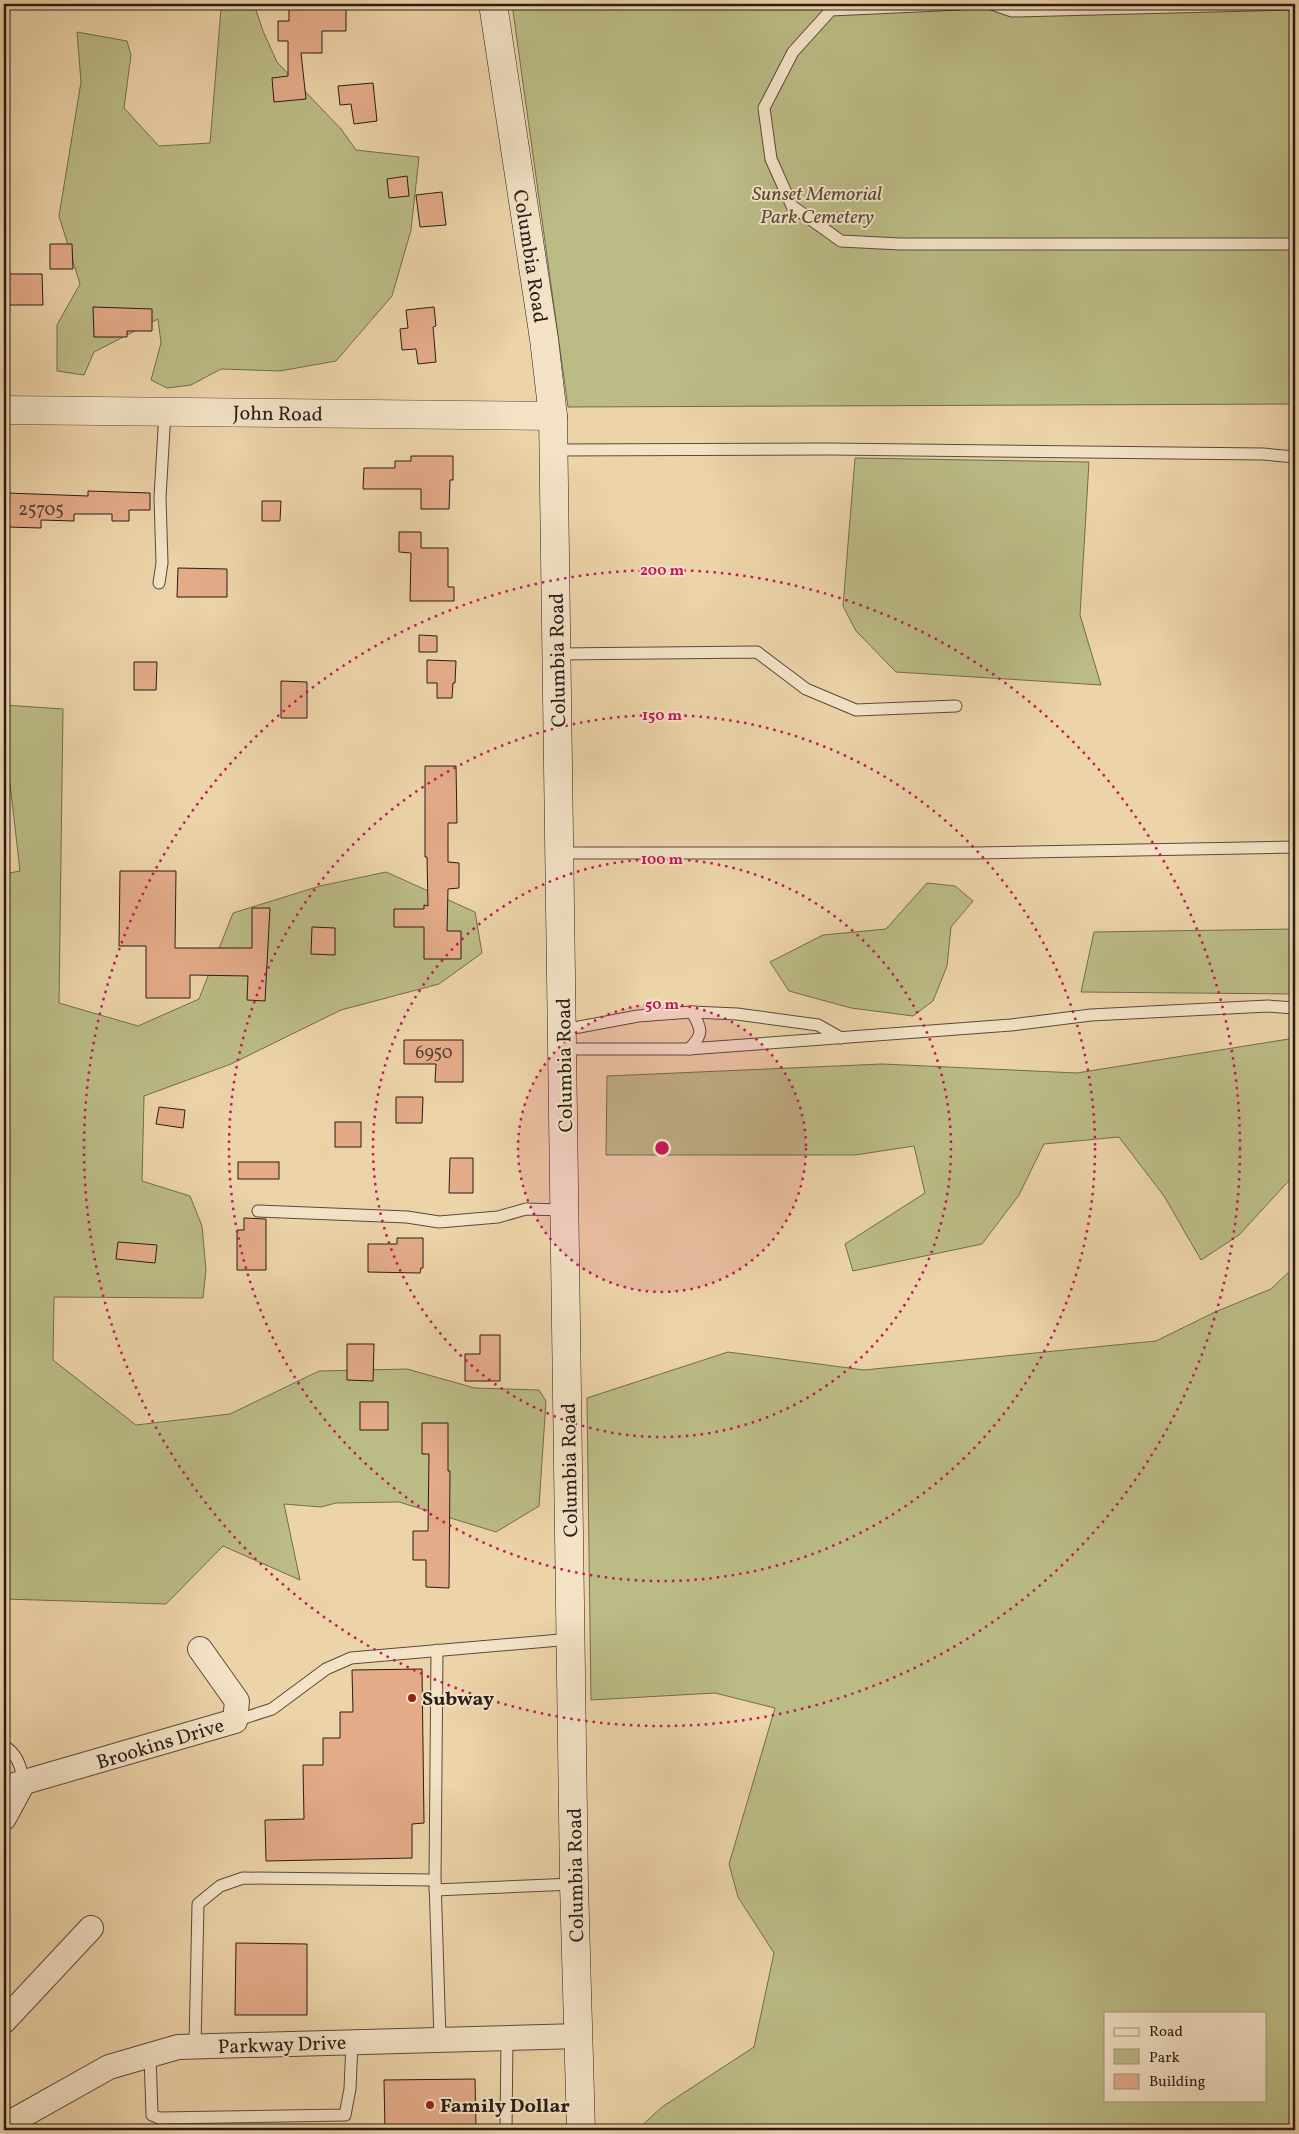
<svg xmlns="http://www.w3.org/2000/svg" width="1299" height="2134" font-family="Vollkorn,serif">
<rect width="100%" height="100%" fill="#ecd3a8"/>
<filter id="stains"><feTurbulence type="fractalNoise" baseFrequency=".004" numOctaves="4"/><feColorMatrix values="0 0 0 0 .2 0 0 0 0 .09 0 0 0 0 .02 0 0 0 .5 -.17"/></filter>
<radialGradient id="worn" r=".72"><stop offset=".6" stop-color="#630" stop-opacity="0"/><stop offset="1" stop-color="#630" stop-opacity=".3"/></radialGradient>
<g fill="#bbbb85" stroke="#726c4e" fill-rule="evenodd">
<polygon points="235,4 254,4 263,31 277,62 341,129 356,150 419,157 411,230 392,296 336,361 280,371 221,369 191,385 167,388 151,380 161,343 158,319 94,352 84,375 57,371 57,325 80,284 59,216 81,82 77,32 127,41 131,55 124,108 159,146 210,143 221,9"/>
<polygon points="512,4 1295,4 1295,404 568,407"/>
<polygon points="855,458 1089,462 1080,615 1101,685 896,672 856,631 843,606"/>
<polygon points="4,705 63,709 59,1003 138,1026 199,999 233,913 320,886 386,872 475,912 482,953 439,984 341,1010 231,1064 144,1096 142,1181 190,1196 202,1226 206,1270 203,1298 54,1297 53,1360 136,1425 230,1414 319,1371 407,1369 475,1388 539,1390 546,1401 539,1506 496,1532 399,1502 336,1503 321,1507 284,1504 300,1580 223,1546 166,1604 4,1599 4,874 20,871 4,731"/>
<polygon points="927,883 955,886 973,901 951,927 947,966 933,1001 913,1016 851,1008 789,991 770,962 823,935 886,929"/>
<polygon points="1295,929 1295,994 1081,992 1094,932"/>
<polygon points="1295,1038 1295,1174 1239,1235 1201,1260 1164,1196 1119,1137 1044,1144 1019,1195 982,1244 853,1271 845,1244 925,1193 914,1146 855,1155 606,1155 607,1076 882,1064 1077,1073"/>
<path d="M1295,1266V2130H637L662,2107L754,2047L774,1953L738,1897L729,1864L775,1708L715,1693L591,1700L587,1398L728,1352L864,1370L1156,1341L1215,1312L1271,1289ZM1105,2013H1265V2100H1105Z"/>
</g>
<g fill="#e4ab89" stroke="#291c18">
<polygon points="289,6 346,7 346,31 322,31 322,53 301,53 306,99 274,102 272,78 288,76 288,41 278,41 278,21 289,21"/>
<polygon points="373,83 377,121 354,124 351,104 340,105 338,86"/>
<polygon points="407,176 409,196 389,198 387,179"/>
<polygon points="442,192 446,225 420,227 416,195"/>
<polygon points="50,244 72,244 73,269 50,269"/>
<polygon points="4,274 42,274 43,305 4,305"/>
<polygon points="93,307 152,309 152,331 127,331 127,337 94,337"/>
<polygon points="434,307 436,326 433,327 436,362 418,364 416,349 402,350 400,329 408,328 406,310"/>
<polygon points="411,456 453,456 453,480 450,480 449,509 421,509 421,489 363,489 364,468 395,468 395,461 411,461"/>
<polygon points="88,491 150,493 150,510 129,510 129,521 112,521 112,514 74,514 74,521 41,520 41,528 7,527 7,493 88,496"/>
<polygon points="262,501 281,501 280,521 262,521"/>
<polygon points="399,532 421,532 421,548 448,548 448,587 454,587 454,601 410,601 411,553 399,552"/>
<polygon points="178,568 227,569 227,597 177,597"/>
<polygon points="419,635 437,636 437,652 419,652"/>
<polygon points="427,660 456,661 455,683 453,683 452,698 437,698 437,683 427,683"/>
<polygon points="134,662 157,662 156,690 134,690"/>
<polygon points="281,681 307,682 307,718 281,718"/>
<polygon points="425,766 456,766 457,823 448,823 448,862 459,863 459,888 448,889 447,931 461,931 461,959 424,959 424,927 394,927 394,909 424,909 424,905 428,906 427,857 425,857"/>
<polygon points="120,871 176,871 175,948 252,948 252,908 270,908 265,1001 247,1000 248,976 190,975 190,998 146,998 146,946 119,946"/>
<polygon points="312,927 335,928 335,955 311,954"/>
<polygon points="404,1040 463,1040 463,1082 435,1082 436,1064 404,1064"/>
<polygon points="396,1097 423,1097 422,1123 396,1123"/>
<polygon points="159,1107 185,1110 183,1128 156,1124"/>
<rect x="335" y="1122" width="26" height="25"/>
<polygon points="450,1158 473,1158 473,1193 449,1193"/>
<rect x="238" y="1162" width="41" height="17"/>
<polygon points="244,1218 266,1219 266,1270 237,1270 237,1230 244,1230"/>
<polygon points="397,1238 423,1238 423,1268 421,1268 420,1273 368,1272 368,1244 397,1244"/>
<polygon points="118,1242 157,1245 155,1263 116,1259"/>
<polygon points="480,1335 500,1335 500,1381 465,1381 465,1354 480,1354"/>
<polygon points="347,1344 374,1344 373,1381 347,1380"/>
<rect x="360" y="1402" width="28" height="28"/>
<polygon points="422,1423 448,1423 448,1471 450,1471 449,1588 426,1587 426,1560 413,1560 413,1531 428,1531 429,1454 422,1454"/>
<polygon points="422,1669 424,1823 412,1824 412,1858 266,1861 265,1820 304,1819 303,1765 323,1765 323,1738 340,1738 340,1712 353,1712 352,1670"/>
<polygon points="236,1943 307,1944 307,2015 235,2015"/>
<polygon points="475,2079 476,2130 385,2130 384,2080"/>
</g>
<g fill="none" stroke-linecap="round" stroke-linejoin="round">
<defs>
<g id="service">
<polyline points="960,4 831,10 793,52 764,108 771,159 792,206 841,241 900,244 1295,244"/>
<polyline points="992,4 1012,11 1295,4"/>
<polyline points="553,450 830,449 1263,454 1295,457"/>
<polyline points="159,583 162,563 160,497 165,412"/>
<polyline points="557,654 757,652 806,689 856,710 956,706"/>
<polyline points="560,853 975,853 1295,847"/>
<polyline points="563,1030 638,1016 692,1012 737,1014 818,1025 841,1038"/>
<polyline points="563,1049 689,1049 1011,1025 1091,1015 1268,1006 1295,1008"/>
<path d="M689,1049C704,1034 702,1030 692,1012"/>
<polyline points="258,1211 407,1217 439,1222 498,1217 526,1209 564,1210"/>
<polyline points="437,1650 435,1880 440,2039"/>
<polyline points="235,1721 272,1709 326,1669 351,1658 572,1639"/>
<path d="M4,1746C18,1754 22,1768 23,1783"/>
<polyline points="435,1890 574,1884"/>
<polyline points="195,2046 198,1904 220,1886 243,1878 435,1880"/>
<polyline points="150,2055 152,2115 159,2118 345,2115 350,2089 352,2042"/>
<polyline points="506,2130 507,2038"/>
</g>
<g id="minor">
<polyline points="4,1788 235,1721 237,1701 200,1649"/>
<polyline points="4,1818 23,1783"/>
<polyline points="4,2021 91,1928"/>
<polyline points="4,2126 109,2067 178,2047 579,2036"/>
</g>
<polyline id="tertiary" points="4,410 553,416"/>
<polyline id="secondary" points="493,4 544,339 553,416 574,1884 581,2130"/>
</defs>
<use href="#service" stroke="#5a4a3c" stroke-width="13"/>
<use href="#minor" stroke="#5a4a3c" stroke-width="26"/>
<use href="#tertiary" stroke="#5a4a3c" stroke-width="29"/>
<use href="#secondary" stroke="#291c18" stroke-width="29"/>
<use href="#service" stroke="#f3e2c6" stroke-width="11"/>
<use href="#minor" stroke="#f3e2c6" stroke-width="24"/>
<use href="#tertiary" stroke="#f3e2c6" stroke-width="28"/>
<use href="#secondary" stroke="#f3e2c6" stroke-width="28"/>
</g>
<circle cx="662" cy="1148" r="144" fill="#c2185b" fill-opacity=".12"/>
<g fill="none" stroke="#c2185b" stroke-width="2.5" stroke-dasharray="2.5 5">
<circle cx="662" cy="1148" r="144"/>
<circle cx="662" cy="1148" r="289"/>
<circle cx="662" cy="1148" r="433"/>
<circle cx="662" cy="1148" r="578"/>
</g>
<g fill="#8f2418" stroke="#f3e2c6" stroke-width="2">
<circle cx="412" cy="1698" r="5"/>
<circle cx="430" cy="2105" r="5"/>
</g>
<g text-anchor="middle" stroke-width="4" stroke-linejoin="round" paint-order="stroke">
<g font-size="18" fill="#584034">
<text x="41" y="515">25705</text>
<text x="434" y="1058">6950</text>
</g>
<g font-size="20" font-style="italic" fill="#554c39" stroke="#f3e2c6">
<text x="817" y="200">Sunset Memorial<tspan x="817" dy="23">Park Cemetery</tspan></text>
</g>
<g font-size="20" fill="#291c18" stroke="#f3e2c6">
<text transform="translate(531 256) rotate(81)" y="7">Columbia Road</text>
<text transform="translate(278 413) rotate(1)" y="7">John Road</text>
<text transform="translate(557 660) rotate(-91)" y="7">Columbia Road</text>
<text transform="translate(564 1065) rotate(-91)" y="7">Columbia Road</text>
<text transform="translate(569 1470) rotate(-91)" y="7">Columbia Road</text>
<text transform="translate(160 1743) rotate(-17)" y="7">Brookins Drive</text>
<text transform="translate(575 1875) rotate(-91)" y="7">Columbia Road</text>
<text transform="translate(282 2044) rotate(-2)" y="7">Parkway Drive</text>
</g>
<g font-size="20" font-weight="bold" fill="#291c18" stroke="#f3e2c6" text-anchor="start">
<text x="422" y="1705">Subway</text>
<text x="440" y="2112">Family Dollar</text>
</g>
</g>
<circle cx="662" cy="1148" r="8" fill="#c2185b" stroke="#f3e2c6" stroke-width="2.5"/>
<g font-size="15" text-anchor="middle" font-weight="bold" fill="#c2185b" stroke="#f3e2c6" stroke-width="4" stroke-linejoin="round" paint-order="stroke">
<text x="662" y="575">200 m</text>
<text x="662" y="720">150 m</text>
<text x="662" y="864">100 m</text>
<text x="662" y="1009">50 m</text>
</g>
<rect width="1299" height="2134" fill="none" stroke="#ecd3a8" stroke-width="20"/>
<rect x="5" y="5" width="1289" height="2124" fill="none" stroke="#291c18" stroke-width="2.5"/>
<rect x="10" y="10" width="1279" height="2114" fill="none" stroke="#291c18"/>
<rect x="1104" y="2012" width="162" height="90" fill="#f3e2c6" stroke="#a29380"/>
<rect x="1114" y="2028" width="25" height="8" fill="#f3e2c6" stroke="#a29380"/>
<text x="1149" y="2036" font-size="15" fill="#291c18">Road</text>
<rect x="1114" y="2049" width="25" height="15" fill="#bbbb85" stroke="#a29380"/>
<text x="1149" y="2062" font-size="15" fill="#291c18">Park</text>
<rect x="1114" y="2074" width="25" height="15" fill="#e4ab89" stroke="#a29380"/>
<text x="1149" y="2086" font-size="15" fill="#291c18">Building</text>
<rect width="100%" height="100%" filter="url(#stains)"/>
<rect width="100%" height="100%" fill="url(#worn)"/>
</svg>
